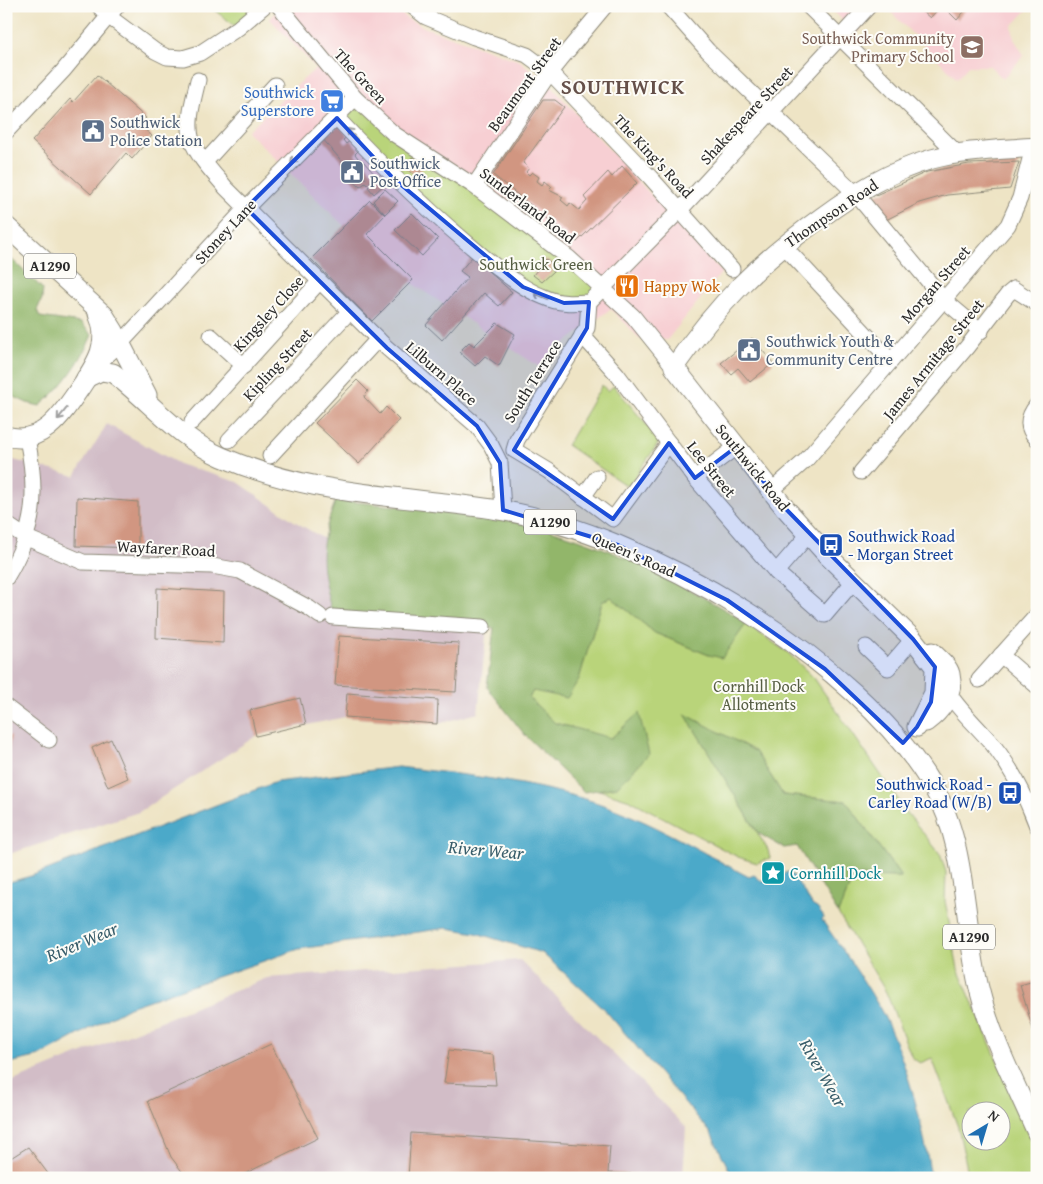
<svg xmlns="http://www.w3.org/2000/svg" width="1043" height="1184" font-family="'Gentium Book Plus',serif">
<rect width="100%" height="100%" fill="#fdfcf7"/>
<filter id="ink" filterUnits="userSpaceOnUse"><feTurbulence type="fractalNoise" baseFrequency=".02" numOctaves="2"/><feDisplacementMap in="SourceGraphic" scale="10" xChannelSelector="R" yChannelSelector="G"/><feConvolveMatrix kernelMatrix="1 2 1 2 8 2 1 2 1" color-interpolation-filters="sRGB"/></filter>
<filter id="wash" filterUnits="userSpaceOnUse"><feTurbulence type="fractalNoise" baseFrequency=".0096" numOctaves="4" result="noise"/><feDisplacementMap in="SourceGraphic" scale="20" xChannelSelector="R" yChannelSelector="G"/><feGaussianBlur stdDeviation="1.12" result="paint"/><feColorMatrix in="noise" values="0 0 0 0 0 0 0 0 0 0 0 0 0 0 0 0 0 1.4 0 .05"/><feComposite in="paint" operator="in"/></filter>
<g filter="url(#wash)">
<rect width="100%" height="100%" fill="#eee4c5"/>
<g fill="#f7cfd3">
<polygon points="281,6 393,6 406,18 426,28 520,61 552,87 722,272 667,340 640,339 611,309 555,350 544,370 384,265 247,131 316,68 270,19"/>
<polygon points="828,6 883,6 856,33"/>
<polygon points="885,6 1031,6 1012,26 1014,39 1024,55 1003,79 990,66 968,66 957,79"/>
</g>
<g fill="#d2bdc7">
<polygon points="107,424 181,465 238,482 294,521 371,567 490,598 478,713 437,724 345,717 256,736 139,812 6,855 6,458 75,476"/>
<polygon points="520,960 686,1127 683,1178 6,1178 6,1084 267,978"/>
</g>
<g fill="#b9d47a" stroke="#728052" fill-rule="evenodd">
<polygon points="209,6 264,6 238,28"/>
<polygon points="355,98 603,289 589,302 523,287 337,118"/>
<polygon points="602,385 607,391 614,386 660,441 628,487 567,445"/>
<path d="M611,597L655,633L709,655L738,635L746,624L787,652L814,678L908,814L940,854L946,872L945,901L958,969L1037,1152V1178H969L958,1127L932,1058L920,1063L912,1058L886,992L838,913L854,876L901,877L846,801L783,795L755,751L686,715L768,850L770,858L757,863L738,857L630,800L599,790L617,787L639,714L611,739L555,723L529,699L533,690L579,679L602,602ZM970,1112H1000V1142H970Z"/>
</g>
<g fill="#92b66a" stroke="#5e704a">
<path d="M6,254L43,289L42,299L37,310L40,317L81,323L92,335C80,363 64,386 40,406L27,403L6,393Z"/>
<path d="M336,500C403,508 473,510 539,527C609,545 676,581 739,618L746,624L722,658L709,655L655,633L611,597L602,602L579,679L567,698L533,691L529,698L555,723L611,738L639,713L649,754L617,787L584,792L525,735L487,687L494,628L333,617C320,565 316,551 336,500Z"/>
<polygon points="685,714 755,751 783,795 846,801 901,877 854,876 838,913 797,846 784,848 758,833"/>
</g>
<path fill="#4ba9c9" stroke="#3b6a7a" d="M398,767C460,774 524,781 585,799C643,816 696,849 749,877L754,875L763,882L788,872L793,875L813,906L817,908L824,917L822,920C843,951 867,983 884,1016C908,1066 923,1124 931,1178H733L711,1133L604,1009L542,953L476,933L447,928L299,949L129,1007L40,1056L6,1064V883L31,876L276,782Z"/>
<g id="blocks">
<g fill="#d19681">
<polygon points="916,6 941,6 930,18"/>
<polygon points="943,6 969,6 957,20"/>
<polygon points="97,75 146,118 140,125 152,136 132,159 126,153 91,194 32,141 70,99 73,102"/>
<polygon points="543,100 555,100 564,107 523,163 529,168 526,172 529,175 532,172 539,177 537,181 542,185 545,181 552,187 549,190 563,197 561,200 568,206 570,203 579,210 587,201 584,197 608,172 612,177 622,166 637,183 577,242 493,175"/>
<polygon points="339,125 348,136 343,140 346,144 351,140 359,150 355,154 361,162 350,171 322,138"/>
<polygon points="412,157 424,167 416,176 404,167"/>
<polygon points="363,161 376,176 367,185 365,183 360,187 349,177 356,169 366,179 356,168"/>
<polygon points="1019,162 1010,189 947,195 919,203 886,220 869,198 927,172 969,164"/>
<polygon points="381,174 388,181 374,194 368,187"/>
<polygon points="385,189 398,201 385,214 373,201"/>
<polygon points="370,200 385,215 367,234 413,280 372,321 311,259"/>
<polygon points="412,213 438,239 422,256 395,230"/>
<polygon points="472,257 512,292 499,306 484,293 442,340 426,325 468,277 460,271"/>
<polygon points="546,259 554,265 551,269 554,271 542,282 533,275"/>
<polygon points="497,323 515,334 499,366 485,356 475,366 459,352 469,342 474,346"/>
<polygon points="752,338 773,363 750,382 738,368 731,374 721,363"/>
<polygon points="357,380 368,391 364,397 380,414 386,407 399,420 359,464 315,423"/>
<polygon points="77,497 138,502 138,548 76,546"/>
<polygon points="157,588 224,592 223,643 156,638"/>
<polygon points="339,636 459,643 456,692 335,685"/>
<polygon points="347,693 438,700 437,724 345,717"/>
<polygon points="300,698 306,724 256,736 250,710"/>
<polygon points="6,736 11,736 7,764 6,764"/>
<polygon points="111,739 128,778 108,787 92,748"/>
<polygon points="1034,981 1037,991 1036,1040 1020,985"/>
<polygon points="271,1044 318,1138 236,1178 187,1178 171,1157 148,1101"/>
<polygon points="449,1050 493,1055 496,1085 444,1083"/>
<polygon points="411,1133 610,1146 608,1173 635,1174 635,1178 408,1178"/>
<polygon points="28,1147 49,1175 45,1178 6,1178 6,1161"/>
</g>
</g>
</g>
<g filter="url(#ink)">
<use href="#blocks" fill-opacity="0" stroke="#8c8878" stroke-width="1"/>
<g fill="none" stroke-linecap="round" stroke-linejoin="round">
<defs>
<g id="minor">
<polyline points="99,6 108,16 155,51 167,57 183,58 200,53 238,28 264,6"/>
<polyline points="279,6 355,98 394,134 474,186 569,258 633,316 674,367"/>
<polyline points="412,6 426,17 474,37 527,55 550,72 650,177 732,269"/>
<polyline points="668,6 708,51 855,193 944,300 981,331"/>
<polyline points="808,6 958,154"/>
<path d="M198,80C194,98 186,122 192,141C196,155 216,176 226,188L387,348L477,426L491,445L500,463L503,510"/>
<path d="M337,118C383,167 431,214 484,257C503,272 521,288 544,297C559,304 573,303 589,302L680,210L869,6"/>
<polyline points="6,132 63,71 117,6"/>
<polyline points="205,162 275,85"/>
<polyline points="474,186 550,72 605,6"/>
<polyline points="783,245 891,361"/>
<polyline points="589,302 587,328 517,440 514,450 549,471 613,519 669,443"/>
<polyline points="582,335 617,374 695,478 776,572 825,615 854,581"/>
<polyline points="211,336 244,366"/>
<polyline points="97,364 121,343 246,208 355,98"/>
<path d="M1037,405C1027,417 1025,427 1037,439"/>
<polyline points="192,422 319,282"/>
<polyline points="229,440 349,312"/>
<polyline points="270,456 378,339"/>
<polyline points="861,472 967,347 1008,294 1014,289 1037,304"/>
<polyline points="695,478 736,447"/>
<polyline points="771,491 806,460 1008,225 1020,198 1033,147"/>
<polyline points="583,497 597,477"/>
<polyline points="6,524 27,538 83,562 212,566 240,571 309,608 320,616"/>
<polyline points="776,572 809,534"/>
<path d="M6,578C36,529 38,493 27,438"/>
<polyline points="333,617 483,627"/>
<polyline points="866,647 888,668 913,639"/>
<polyline points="1001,655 1037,686"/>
<polyline points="979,680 1037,615"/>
<path d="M945,687C955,706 972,721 987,738C1008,761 1026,796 1037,826"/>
<polyline points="6,707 49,740"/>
</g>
<g id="major">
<polyline points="6,226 104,315 114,331 147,395"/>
<path d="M86,378L101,371L113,373C149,400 179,439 222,457C314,497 402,495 499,510C645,533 858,659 933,787C968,845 963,927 980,992C992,1040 1017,1087 1037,1133"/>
<path d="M6,436C41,446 61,416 78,391C94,367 112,344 98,314"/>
<path d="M926,722C940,712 955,694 950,674C948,666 938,658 932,652"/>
<path d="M917,727L934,693L935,667L913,639L828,556L785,508L674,367C719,303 758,263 822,217C856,192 890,171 932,159C966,150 1002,150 1037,147"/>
</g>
</defs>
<use href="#minor" stroke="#8c8878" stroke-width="17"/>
<use href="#major" stroke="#8c8878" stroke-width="21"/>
<use href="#minor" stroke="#fff" stroke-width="15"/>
<use href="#major" stroke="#fff" stroke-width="19"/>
</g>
<defs><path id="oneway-shaft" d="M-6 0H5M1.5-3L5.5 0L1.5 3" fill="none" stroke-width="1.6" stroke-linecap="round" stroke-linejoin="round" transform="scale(1.25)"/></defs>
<g stroke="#a0a0a0">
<use href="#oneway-shaft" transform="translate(352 134) rotate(-133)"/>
<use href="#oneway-shaft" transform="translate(296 158) rotate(135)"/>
<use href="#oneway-shaft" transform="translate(541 296) rotate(-157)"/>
<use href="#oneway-shaft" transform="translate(62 414) rotate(129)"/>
</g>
</g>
<path fill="#1d4ed8" fill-opacity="0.2" stroke="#1d4ed8" stroke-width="4" stroke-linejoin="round" d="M337,118L393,178L523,287L564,303L589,302L587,328L514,450L613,519L669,443L695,478L736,447L785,508L913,639L935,667L931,702L917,727L903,743L825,669L727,600L618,545L503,510L500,463L477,426L387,348L246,208Z"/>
<defs>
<symbol id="school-square" viewBox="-11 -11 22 22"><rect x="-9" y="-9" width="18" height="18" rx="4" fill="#8d6e63" stroke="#fdfcf7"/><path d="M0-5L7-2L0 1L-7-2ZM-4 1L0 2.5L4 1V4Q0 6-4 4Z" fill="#fff"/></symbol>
<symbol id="supermarket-square" viewBox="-11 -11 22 22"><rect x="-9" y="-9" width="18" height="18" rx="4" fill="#3f7fe0" stroke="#fdfcf7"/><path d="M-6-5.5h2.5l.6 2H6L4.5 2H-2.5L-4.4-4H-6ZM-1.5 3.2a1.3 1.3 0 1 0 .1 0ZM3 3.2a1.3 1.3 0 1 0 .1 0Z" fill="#fff"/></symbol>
<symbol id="civic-square" viewBox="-11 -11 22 22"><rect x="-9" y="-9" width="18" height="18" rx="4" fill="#5c6f8a" stroke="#fdfcf7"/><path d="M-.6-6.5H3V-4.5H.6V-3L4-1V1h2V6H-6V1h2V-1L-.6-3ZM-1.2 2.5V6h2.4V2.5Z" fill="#fff"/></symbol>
<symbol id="restaurant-square" viewBox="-11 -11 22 22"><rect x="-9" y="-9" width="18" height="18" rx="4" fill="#e8710a" stroke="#fdfcf7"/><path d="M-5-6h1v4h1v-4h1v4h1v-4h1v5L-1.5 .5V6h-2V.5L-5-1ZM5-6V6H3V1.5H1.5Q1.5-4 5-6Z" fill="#fff"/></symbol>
<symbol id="bus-square" viewBox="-11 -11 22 22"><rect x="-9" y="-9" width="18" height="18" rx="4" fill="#1a4fb4" stroke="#fdfcf7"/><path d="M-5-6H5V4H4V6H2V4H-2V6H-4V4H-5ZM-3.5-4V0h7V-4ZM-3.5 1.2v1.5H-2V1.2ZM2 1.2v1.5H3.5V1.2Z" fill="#fff"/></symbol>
<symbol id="sight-square" viewBox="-11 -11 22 22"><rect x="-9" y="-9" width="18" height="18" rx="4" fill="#0f9aa8" stroke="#fdfcf7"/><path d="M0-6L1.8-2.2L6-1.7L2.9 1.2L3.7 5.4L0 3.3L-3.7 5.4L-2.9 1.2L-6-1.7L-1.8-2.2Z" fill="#fff"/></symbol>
</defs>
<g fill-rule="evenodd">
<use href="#school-square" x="958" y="33" width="28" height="28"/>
<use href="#supermarket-square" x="318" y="87" width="28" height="28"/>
<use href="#civic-square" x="79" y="117" width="28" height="28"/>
<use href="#civic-square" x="338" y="158" width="28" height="28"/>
<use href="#restaurant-square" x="613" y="272" width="28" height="28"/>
<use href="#civic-square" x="735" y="336" width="28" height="28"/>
<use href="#bus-square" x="817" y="531" width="28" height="28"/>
<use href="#bus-square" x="996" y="779" width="28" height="28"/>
<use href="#sight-square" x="759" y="859" width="28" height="28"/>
</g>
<g text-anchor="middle" stroke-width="4" stroke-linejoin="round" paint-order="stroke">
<g fill="#fdfcf7" stroke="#6a6a68" stroke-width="1">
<rect x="24" y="253.5" width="52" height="25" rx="4"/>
<rect x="524" y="509.5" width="52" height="25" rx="4"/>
<rect x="943" y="924.5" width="52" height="25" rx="4"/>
</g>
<g font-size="15" font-weight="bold" fill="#2b2b2b">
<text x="50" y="271">A1290</text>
<text x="550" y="527">A1290</text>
<text x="969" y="942">A1290</text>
</g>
<g font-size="16" fill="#785e54" stroke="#fdfcf7" text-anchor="end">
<text x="954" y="44">Southwick Community<tspan x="954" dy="18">Primary School</tspan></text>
</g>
<g font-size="16" fill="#2b2b2b" stroke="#fdfcf7">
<text transform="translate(361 76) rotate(47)" y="6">The Green</text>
<text transform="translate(524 84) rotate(-54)" y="6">Beaumont Street</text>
<text transform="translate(746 115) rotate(-47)" y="6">Shakespeare Street</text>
<text transform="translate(654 156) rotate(47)" y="6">The King's Road</text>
<text transform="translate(528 205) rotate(37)" y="6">Sunderland Road</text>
<text transform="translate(831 213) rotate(-34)" y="6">Thompson Road</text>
<text transform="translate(225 231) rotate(-47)" y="6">Stoney Lane</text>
<text transform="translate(935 284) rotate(-49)" y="6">Morgan Street</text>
<text transform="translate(268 313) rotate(-48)" y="6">Kingsley Close</text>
<text transform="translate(933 359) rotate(-51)" y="6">James Armitage Street</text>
<text transform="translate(277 364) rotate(-47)" y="6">Kipling Street</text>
<text transform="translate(442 373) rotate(41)" y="6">Lilburn Place</text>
<text transform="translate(532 381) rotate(-58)" y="6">South Terrace</text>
<text transform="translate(753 467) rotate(51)" y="6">Southwick Road</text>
<text transform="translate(712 469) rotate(51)" y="6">Lee Street</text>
<text transform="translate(166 548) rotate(3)" y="6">Wayfarer Road</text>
<text transform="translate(634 554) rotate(24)" y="6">Queen's Road</text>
</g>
<g font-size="16" fill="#366cbe" stroke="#fdfcf7" text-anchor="end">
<text x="314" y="98">Southwick<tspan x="314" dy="18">Superstore</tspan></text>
</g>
<g font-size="16" fill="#4e5e75" stroke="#fdfcf7" text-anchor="start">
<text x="110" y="128">Southwick<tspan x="110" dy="18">Police Station</tspan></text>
<text x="370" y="169">Southwick<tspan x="370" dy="18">Post Office</tspan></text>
<text x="766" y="347">Southwick Youth &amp;<tspan x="766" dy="18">Community Centre</tspan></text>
</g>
<g font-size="16" fill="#565e43" stroke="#fdfcf7">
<text x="536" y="270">Southwick Green</text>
<text x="759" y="692">Cornhill Dock<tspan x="759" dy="18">Allotments</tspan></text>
</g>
<g font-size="16" fill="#c56008" stroke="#fdfcf7" text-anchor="start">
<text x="644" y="292">Happy Wok</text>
</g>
<g font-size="16" fill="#164399" stroke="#fdfcf7" text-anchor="start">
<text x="848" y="542">Southwick Road<tspan x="848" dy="18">- Morgan Street</tspan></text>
<text x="992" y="790" text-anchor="end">Southwick Road -<tspan x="992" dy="18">Carley Road (W/B)</tspan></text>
</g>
<g font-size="16" fill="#0d838f" stroke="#fdfcf7" text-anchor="start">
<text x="790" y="879">Cornhill Dock</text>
</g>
<g font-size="18" font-style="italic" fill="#385d6a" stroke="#fdfcf7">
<text transform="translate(486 850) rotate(5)" y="6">River Wear</text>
<text transform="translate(82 942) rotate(-23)" y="6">River Wear</text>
<text transform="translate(823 1073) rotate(60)" y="6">River Wear</text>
</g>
<g font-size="21" font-weight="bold" letter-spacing="1" fill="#655049" stroke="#fdfcf7">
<text x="623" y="94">SOUTHWICK</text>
</g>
</g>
<rect width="1043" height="1184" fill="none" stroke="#fdfcf7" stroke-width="25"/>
<g transform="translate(986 1126) rotate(38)"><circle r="24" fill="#fdfcf7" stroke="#a9a8a5"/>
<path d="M0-4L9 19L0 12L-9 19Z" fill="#1f6fb2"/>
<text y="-8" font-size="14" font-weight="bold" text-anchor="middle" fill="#2b2b2b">N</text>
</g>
</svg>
